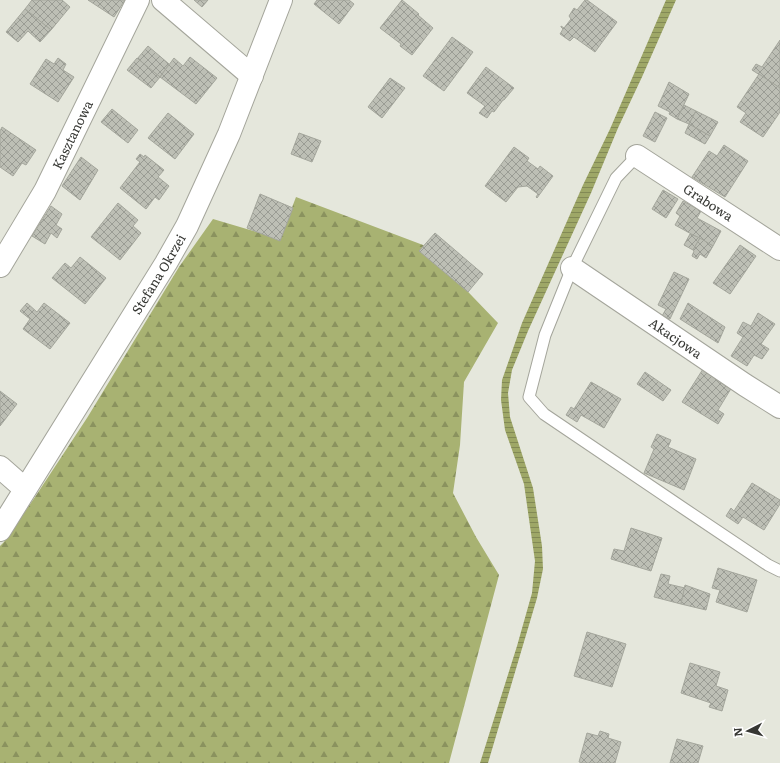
<svg xmlns="http://www.w3.org/2000/svg" width="780" height="763" font-family="Literata,serif">
<defs>
<pattern id="forest-firs" width="22" height="20" patternUnits="userSpaceOnUse"><rect width="22" height="20" fill="#a8b272"/><path d="M5 1l3.5 6h-7zM16 11l3.5 6h-7z" fill="#8a925e"/></pattern>
<pattern id="water-rules" width="6" height="5" patternUnits="userSpaceOnUse"><rect width="6" height="5" fill="#9ea767"/><path d="M0 2.5h6" fill="none" stroke="#828955"/></pattern>
<pattern id="building-cross-hatch" width="8" height="8" patternUnits="userSpaceOnUse"><rect width="8" height="8" fill="#bdbfb5"/><path d="M0 0l8 8M0 8l8-8" fill="none" stroke="#9a9c94"/></pattern>
</defs>
<rect width="100%" height="100%" fill="#e5e7dc"/>
<polygon fill="url(#forest-firs)" points="296,197 423,245 498,323 464,382 460,445 453,493 476,537 499,575 449,763 0,763 0,546 4,542 35,497 87,418 179,267 213,219 280,239"/>
<polygon fill="url(#water-rules)" points="666,0 676,0 642,77 618,128 591,193 528,331 512,370 508,393 510,417 533,488 542,546 543,569 537,598 488,763 480,763 517,646 532,593 535,561 524,484 505,430 501,400 502,380 522,323 583,185 610,129"/>
<g fill="url(#building-cross-hatch)" stroke="#a4a69c">
<polygon points="32,0 62,0 70,7 51,30 25,9"/>
<polygon points="88,0 125,0 114,17"/>
<polygon points="194,0 208,0 202,7"/>
<polygon points="317,0 349,0 354,4 339,24 314,4"/>
<polygon points="402,0 419,14 418,15 433,28 412,55 400,46 401,44 380,28"/>
<polygon points="585,0 587,0 617,22 595,52 574,37 570,41 560,34 563,29 561,27 561,26 564,28 571,19 569,16 574,8 577,10"/>
<polygon points="25,9 51,30 40,42 28,31 18,42 6,32"/>
<polygon points="452,37 473,52 444,91 423,76"/>
<polygon points="780,40 780,88 752,70 756,64 762,67"/>
<polygon points="148,46 169,64 160,77 137,59"/>
<polygon points="190,57 217,78 196,104 160,77 174,58 183,66"/>
<polygon points="58,58 66,64 63,70 74,77 58,102 30,84 46,59 54,64"/>
<polygon points="137,58 160,77 151,88 127,70"/>
<polygon points="486,67 514,88 504,100 503,100 494,112 492,111 487,118 479,113 485,106 467,93"/>
<polygon points="759,74 780,88 780,112 763,137 740,122 746,113 737,107"/>
<polygon points="390,78 405,88 382,118 368,107"/>
<polygon points="669,82 689,94 677,119 669,114 670,112 658,106"/>
<polygon points="684,105 696,111 689,124 677,119"/>
<polygon points="112,109 138,130 128,143 101,122"/>
<polygon points="696,111 718,122 710,136 689,124"/>
<polygon points="655,112 667,118 655,142 643,136"/>
<polygon points="168,113 194,134 175,159 148,138"/>
<polygon points="689,124 710,136 705,144 685,133"/>
<polygon points="2,127 36,150 26,165 22,163 13,176 0,167 0,131"/>
<polygon points="299,133 321,141 312,162 291,154"/>
<polygon points="724,145 748,161 725,197 692,177 709,151 717,156"/>
<polygon points="514,147 529,158 527,161 538,169 540,166 553,176 537,198 536,197 538,194 527,186 518,187 506,202 485,186"/>
<polygon points="140,154 144,157 145,155 164,170 158,177 169,186 159,200 155,197 146,209 120,188 140,162 136,159"/>
<polygon points="81,157 98,170 80,200 62,186"/>
<polygon points="663,190 678,199 666,218 652,209"/>
<polygon points="260,194 293,208 280,241 247,228"/>
<polygon points="683,201 701,211 697,218 721,231 713,246 675,225 680,216 676,213"/>
<polygon points="118,203 138,220 133,226 141,233 120,260 91,237"/>
<polygon points="51,206 62,214 56,225 62,229 57,238 51,233 45,244 32,236"/>
<polygon points="435,233 483,274 468,292 419,251"/>
<polygon points="690,234 700,238 693,250 684,245"/>
<polygon points="700,238 713,246 706,258 700,254 697,259 692,256 694,251 693,250"/>
<polygon points="740,245 756,256 730,294 713,283"/>
<polygon points="80,257 106,278 85,304 52,278 65,263 71,268"/>
<polygon points="674,272 689,279 670,319 662,316 666,309 658,305"/>
<polygon points="27,303 37,312 44,303 70,323 50,349 23,329 30,319 20,311"/>
<polygon points="688,303 725,327 718,343 680,319"/>
<polygon points="758,313 775,324 761,344 769,349 762,359 754,355 747,366 731,356 743,337 737,333 743,322 751,326"/>
<polygon points="703,369 732,387 718,410 724,414 718,424 682,402"/>
<polygon points="645,372 671,390 663,401 637,384"/>
<polygon points="591,382 621,399 604,428 581,415 577,422 566,415 571,407 574,409"/>
<polygon points="0,391 17,404 0,426"/>
<polygon points="657,434 671,440 668,447 696,459 684,490 644,473 654,449 651,447"/>
<polygon points="752,483 780,500 780,504 764,530 743,517 738,524 726,516 731,508 734,511"/>
<polygon points="631,528 662,538 651,571 611,559 614,549 624,551"/>
<polygon points="718,568 757,580 747,612 716,602 720,590 712,588"/>
<polygon points="661,574 670,576 668,584 685,588 681,604 654,597"/>
<polygon points="685,585 710,594 706,610 681,604"/>
<polygon points="587,632 626,644 612,687 574,676"/>
<polygon points="690,663 720,672 716,686 728,690 722,711 709,707 711,703 681,693"/>
<polygon points="600,731 609,734 608,738 621,742 615,763 583,763 579,762 587,733 598,736"/>
<polygon points="677,739 703,746 698,763 670,763"/>
</g>
<g fill="none" stroke-linecap="round" stroke-linejoin="round">
<defs>
<polyline id="lane" points="637,156 616,178 572,268 545,335 529,397 544,414 683,508 768,565 780,571"/>
<g id="street">
<polyline points="163,0 252,76"/>
<path id="s1" d="M637,156L780,249"/>
<path id="s2" d="M0,266L45,191L138,0"/>
<path id="s3" d="M572,268L745,385L780,407"/>
<polyline points="0,467 25,489"/>
<path id="s4" d="M0,530L166,263L187,226L229,134L281,0"/>
</g>
</defs>
<use href="#lane" stroke="#a4a59b" stroke-width="13"/>
<use href="#street" stroke="#a4a59b" stroke-width="24"/>
<use href="#lane" stroke="#fff" stroke-width="11"/>
<use href="#street" stroke="#fff" stroke-width="22"/>
</g>
<g text-anchor="middle" stroke-width="4" stroke-linejoin="round" paint-order="stroke">
<g font-size="13" fill="#363733" stroke="#fff">
<text dy="5" stroke="none"><textPath href="#s2" startOffset="150">Kasztanowa</textPath></text>
<text dy="5" stroke="none"><textPath href="#s1" startOffset="85">Grabowa</textPath></text>
<text dy="5" stroke="none"><textPath href="#s4" startOffset="301">Stefana Okrzei</textPath></text>
<text dy="5" stroke="none"><textPath href="#s3" startOffset="125">Akacjowa</textPath></text>
</g>
</g>
<g transform="translate(748 731) rotate(264)" stroke="#ffffff" stroke-width="3" paint-order="stroke">
<path d="M0-3L7 15L0 10L-7 15Z" fill="#363733"/>
<text y="-6" font-size="11" font-weight="bold" text-anchor="middle" fill="#363733">N</text>
</g>
</svg>
